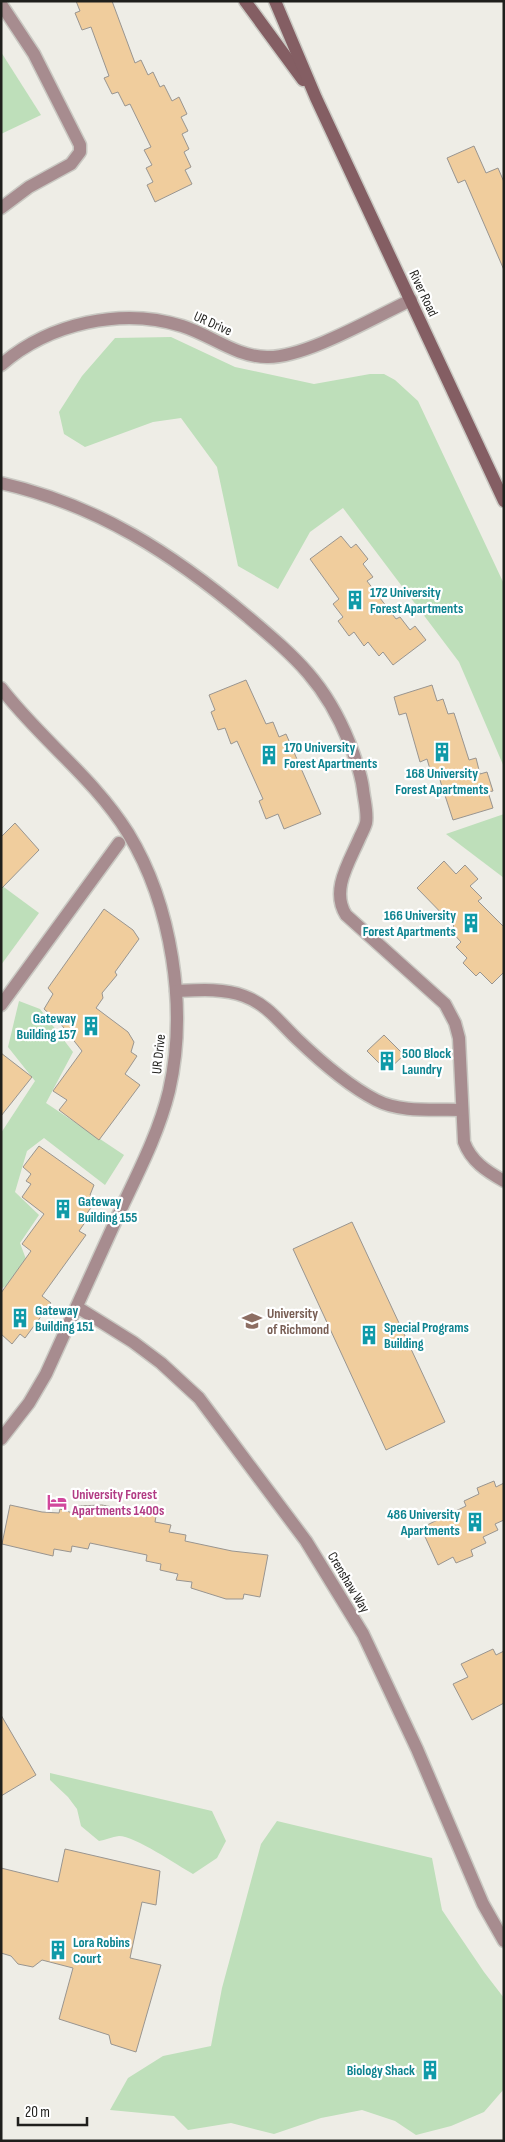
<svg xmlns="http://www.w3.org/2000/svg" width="505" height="2142" font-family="'Sofia Sans Condensed',sans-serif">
<rect width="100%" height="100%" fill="#eeede6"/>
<g fill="#bedfba">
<polygon points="1,52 41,115 1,134"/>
<polygon points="171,337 235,367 314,384 370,374 384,374 395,380 418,401 504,584 504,767 459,662 343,508 310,532 278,589 238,566 217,467 181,418 153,422 85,447 64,434 59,412 82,376 115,338"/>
<polygon points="504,814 504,878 446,834"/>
<polygon points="1,885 39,913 1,965"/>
<polygon points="19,1001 40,1009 73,1052 46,1103 124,1155 105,1185 44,1138 27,1151 15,1192 39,1215 20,1243 30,1270 1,1289 1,1133 35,1081 8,1047"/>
<path d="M50,1773L212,1811L226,1841L217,1858L193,1874C177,1865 135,1836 119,1836C112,1837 105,1840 99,1841L81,1826L77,1809L68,1797L50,1780Z"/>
<polygon points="277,1821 432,1858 442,1910 484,1972 504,1998 504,2089 484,2112 451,2126 416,2135 395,2121 362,2110 321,2118 274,2134 231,2123 188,2130 174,2116 110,2110 128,2078 163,2056 211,2046 222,1988 261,1844"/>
</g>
<g fill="#f0cd9d" stroke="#999590">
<polygon points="76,1 112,1 135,63 141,60 148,75 153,72 160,87 164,85 172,101 179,97 187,114 181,117 188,131 182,134 189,149 184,152 191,167 185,170 192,184 155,202 147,185 153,182 146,168 152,165 144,150 151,147 130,104 125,106 118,92 112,94 104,78 109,76 91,27 82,30 75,13 80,11"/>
<polygon points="474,146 486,173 498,168 504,182 504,270 465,180 458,183 447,158"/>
<polygon points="341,536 351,548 356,544 368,559 363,564 373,577 367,581 396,619 400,617 410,630 415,626 426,640 393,665 383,652 379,656 368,642 364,646 354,632 349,636 338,621 343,617 333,604 339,599 310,559"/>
<polygon points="246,680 266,724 273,722 279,737 286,734 321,814 284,829 278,814 266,819 259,801 263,799 237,741 231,744 225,728 218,730 211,712 215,710 209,695"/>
<polygon points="432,685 437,701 443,699 448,714 454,713 469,760 476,758 480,774 487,772 493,791 488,792 493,808 453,820 438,774 432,776 427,759 420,762 406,713 399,715 394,697"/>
<polygon points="15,823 39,850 1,889 1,837"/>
<polygon points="444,861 456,874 465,865 478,879 470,886 482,898 478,901 504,927 504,972 492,984 480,972 476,976 463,963 467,958 456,947 461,942 450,930 454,926 417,888"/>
<polygon points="104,909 133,930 139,939 115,972 117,975 102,993 103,998 96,1008 128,1032 134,1042 131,1052 137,1056 125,1074 140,1085 99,1140 59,1110 67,1100 53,1091 82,1051 60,1023 44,1009 53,994 48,988"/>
<polygon points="384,1035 404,1055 387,1071 367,1051"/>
<polygon points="1,1053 32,1077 1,1116"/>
<polygon points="39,1146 94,1185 90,1195 97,1199 83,1219 86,1221 79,1231 86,1235 42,1296 51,1303 25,1338 20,1334 12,1344 1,1334 1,1293 31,1251 22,1244 44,1214 22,1197 31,1184 26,1181 31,1174 23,1167"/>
<polygon points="352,1222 445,1422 386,1450 293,1249"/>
<polygon points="494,1481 496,1487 504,1483 504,1520 495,1524 498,1530 483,1537 486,1543 471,1550 473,1556 456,1563 453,1557 438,1565 421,1528 466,1506 464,1501 479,1494 477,1488"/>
<polygon points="10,1505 42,1512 59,1513 60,1509 76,1514 78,1506 102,1505 138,1512 156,1516 155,1522 171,1525 169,1532 186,1535 185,1541 232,1551 268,1555 260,1597 244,1594 243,1599 226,1599 191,1588 192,1582 176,1580 178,1574 160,1570 161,1564 146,1561 147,1555 90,1543 88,1549 72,1546 71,1552 54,1549 53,1556 2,1544"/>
<polygon points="493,1649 496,1655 504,1651 504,1703 472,1720 453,1684 468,1677 461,1664"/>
<polygon points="1,1715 36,1775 1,1796"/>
<polygon points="65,1849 160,1871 156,1905 142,1902 130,1958 161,1965 136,2052 111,2044 109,2035 59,2019 73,1968 42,1960 33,1967 18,1964 11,1956 1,1953 1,1868 58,1882"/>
</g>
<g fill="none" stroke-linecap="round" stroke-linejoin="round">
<defs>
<g id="street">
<polyline points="1,4 34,54 80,145 80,152 71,164 29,187 1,208"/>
<path d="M1,365C49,323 122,307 182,326C211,335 236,357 267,357C305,358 375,317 411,300"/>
<path d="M1,483C98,505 173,554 248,617C295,657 325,682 349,742C355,757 361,773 363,789C364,799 368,813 366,823C365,827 362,833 360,837C350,861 330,890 346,915L445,1004L455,1023L459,1038L464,1142C471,1161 486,1171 504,1181"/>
<path d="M1,688C40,739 94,778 128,833C172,905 188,1009 169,1091C159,1132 139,1171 121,1209C96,1264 71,1319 46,1374L29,1403L1,1439"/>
<path d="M176,991C198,990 223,988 244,996C268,1005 279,1022 297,1039C320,1061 347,1085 376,1100C401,1113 434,1109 462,1110"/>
<polyline points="1,1005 119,843"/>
<polyline points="77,1307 133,1342 161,1363 199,1398 306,1541 363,1634 417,1749 483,1904 504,1941"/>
</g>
<g id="secondary">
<polyline points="245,1 303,80"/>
<polyline points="275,1 316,98 504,501"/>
</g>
</defs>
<use href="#street" stroke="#c9c8c2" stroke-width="15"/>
<use href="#secondary" stroke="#c9c8c2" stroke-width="15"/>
<use href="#street" stroke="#a78c8f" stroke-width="12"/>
<use href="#secondary" stroke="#845e63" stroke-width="12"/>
</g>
<defs>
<symbol id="building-bare" viewBox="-9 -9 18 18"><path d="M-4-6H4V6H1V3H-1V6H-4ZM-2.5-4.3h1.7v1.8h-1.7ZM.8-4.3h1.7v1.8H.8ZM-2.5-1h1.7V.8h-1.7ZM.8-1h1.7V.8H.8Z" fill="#0f9aa8" stroke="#fff" stroke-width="2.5" paint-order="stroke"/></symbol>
<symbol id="university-bare" viewBox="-9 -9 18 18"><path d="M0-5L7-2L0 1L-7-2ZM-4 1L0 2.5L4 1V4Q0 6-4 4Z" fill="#8d6e63" stroke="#fff" stroke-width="2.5" paint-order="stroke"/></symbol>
<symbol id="hotel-bare" viewBox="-9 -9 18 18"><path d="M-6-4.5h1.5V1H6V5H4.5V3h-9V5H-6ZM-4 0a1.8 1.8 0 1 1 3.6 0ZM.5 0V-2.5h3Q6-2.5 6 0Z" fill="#d1479c" stroke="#fff" stroke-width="2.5" paint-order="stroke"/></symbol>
</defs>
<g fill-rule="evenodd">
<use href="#building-bare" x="341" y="586" width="28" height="28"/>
<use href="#building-bare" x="428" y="738" width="28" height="28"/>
<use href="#building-bare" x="255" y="741" width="28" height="28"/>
<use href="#building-bare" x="457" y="909" width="28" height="28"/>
<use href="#building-bare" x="77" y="1012" width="28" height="28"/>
<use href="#building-bare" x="373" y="1047" width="28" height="28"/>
<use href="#building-bare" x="49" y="1195" width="28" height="28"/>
<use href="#building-bare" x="6" y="1304" width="28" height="28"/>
<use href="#university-bare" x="238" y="1307" width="28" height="28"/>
<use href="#building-bare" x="355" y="1321" width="28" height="28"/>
<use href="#hotel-bare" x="43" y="1488" width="28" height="28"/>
<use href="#building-bare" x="461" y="1508" width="28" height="28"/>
<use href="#building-bare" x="44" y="1936" width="28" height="28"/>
<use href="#building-bare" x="416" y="2056" width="28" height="28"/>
</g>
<g text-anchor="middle" stroke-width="4.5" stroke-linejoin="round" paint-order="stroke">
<g font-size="14" fill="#1f1f1c" stroke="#fff">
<text transform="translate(424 293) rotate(65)" y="5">River Road</text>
<text transform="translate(213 323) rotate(24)" y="5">UR Drive</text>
<text transform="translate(158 1054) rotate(-84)" y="5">UR Drive</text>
<text transform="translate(349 1582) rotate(59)" y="5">Crenshaw Way</text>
</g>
<g font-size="14" font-weight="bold" fill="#0d838f" stroke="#fff" text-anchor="start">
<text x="370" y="597">172 University<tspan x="370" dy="16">Forest Apartments</tspan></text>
<text x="284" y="752">170 University<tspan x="284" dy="16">Forest Apartments</tspan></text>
<text x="442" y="778" text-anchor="middle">168 University<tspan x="442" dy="16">Forest Apartments</tspan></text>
<text x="456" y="920" text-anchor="end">166 University<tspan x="456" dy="16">Forest Apartments</tspan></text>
<text x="76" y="1023" text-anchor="end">Gateway<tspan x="76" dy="16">Building 157</tspan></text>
<text x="402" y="1058">500 Block<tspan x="402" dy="16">Laundry</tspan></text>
<text x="78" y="1206">Gateway<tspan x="78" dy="16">Building 155</tspan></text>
<text x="35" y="1315">Gateway<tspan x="35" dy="16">Building 151</tspan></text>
<text x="384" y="1332">Special Programs<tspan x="384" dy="16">Building</tspan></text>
<text x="460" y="1519" text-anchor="end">486 University<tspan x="460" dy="16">Apartments</tspan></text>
<text x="73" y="1947">Lora Robins<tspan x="73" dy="16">Court</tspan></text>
<text x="415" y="2075" text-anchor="end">Biology Shack</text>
</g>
<g font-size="14" font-weight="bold" fill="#785e54" stroke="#fff" text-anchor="start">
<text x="267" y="1318">University<tspan x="267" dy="16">of Richmond</tspan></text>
</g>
<g font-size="14" font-weight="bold" fill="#b23c85" stroke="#fff" text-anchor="start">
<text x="72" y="1499">University Forest<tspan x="72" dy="16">Apartments 1400s</tspan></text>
</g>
</g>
<rect width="505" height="2142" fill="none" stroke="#1f1f1c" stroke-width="5"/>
<path d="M18 2117v8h69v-8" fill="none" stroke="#1f1f1c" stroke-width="2.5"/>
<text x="25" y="2117" font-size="15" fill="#1f1f1c" stroke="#ffffff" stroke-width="4" paint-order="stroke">20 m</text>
</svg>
